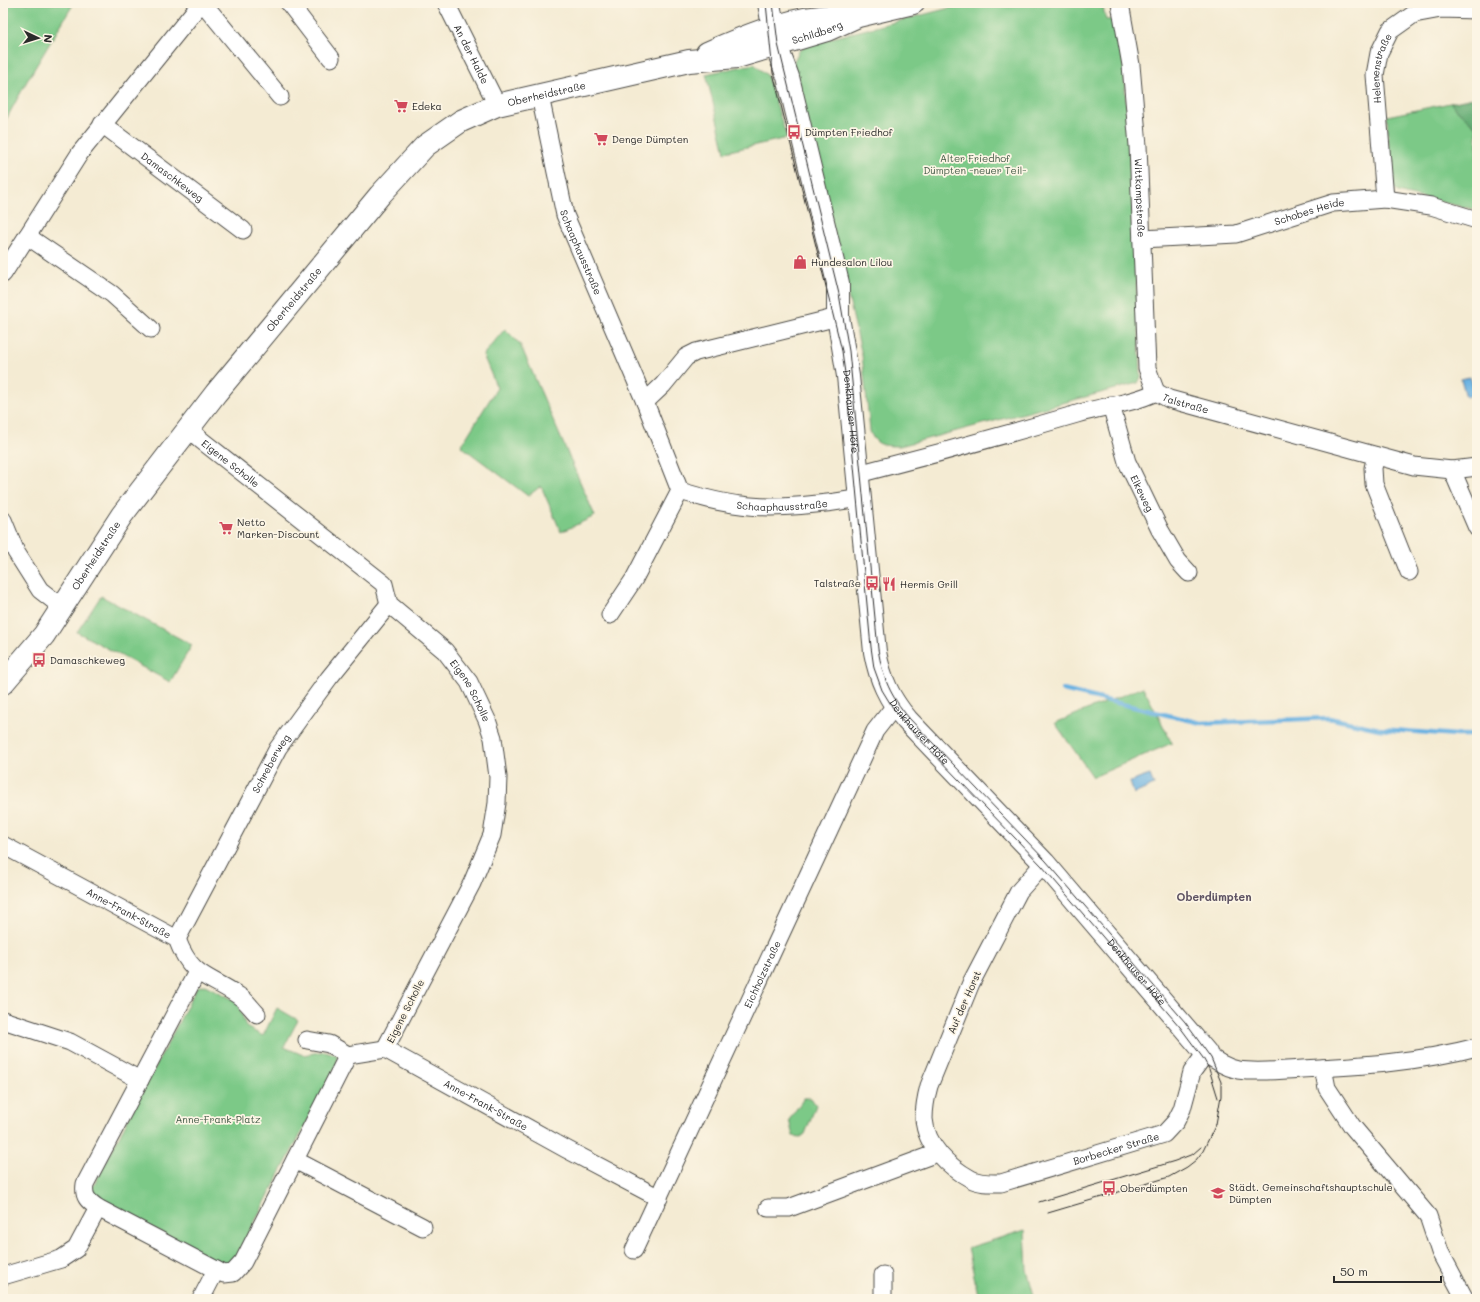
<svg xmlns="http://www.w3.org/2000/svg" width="1480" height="1302" font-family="Mali,sans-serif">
<rect width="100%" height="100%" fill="#fcf5e5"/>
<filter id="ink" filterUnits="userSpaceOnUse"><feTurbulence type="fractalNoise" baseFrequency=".025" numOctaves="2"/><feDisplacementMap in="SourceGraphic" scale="8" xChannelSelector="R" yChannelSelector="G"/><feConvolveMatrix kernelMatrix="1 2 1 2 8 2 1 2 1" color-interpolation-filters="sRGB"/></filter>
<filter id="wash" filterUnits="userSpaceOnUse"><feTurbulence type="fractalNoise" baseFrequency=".012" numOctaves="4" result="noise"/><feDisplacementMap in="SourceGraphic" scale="16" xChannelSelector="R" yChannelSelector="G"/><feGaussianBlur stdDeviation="0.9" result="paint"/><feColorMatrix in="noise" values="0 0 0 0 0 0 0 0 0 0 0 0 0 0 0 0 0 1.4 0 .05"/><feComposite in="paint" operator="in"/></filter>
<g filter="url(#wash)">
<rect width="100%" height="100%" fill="#f4ebd3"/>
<g fill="#7cc987" stroke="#547a59">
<polygon points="3,3 74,3 27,81 3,125"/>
<path d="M969,3H1102L1106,20L1115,19L1123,60L1129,141L1141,377L1138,383L900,446C885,446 875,446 870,431L862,355L793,63L799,51L809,44Z"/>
<polygon points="754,64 767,75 787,138 725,152 706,74"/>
<polygon points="1450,103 1477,128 1477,210 1405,194 1396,191 1391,183 1387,116"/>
<polygon points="505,329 520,344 595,516 561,532 541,486 528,496 461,446 497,388 483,355"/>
<polygon points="101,596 192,645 170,682 77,632"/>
<polygon points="1143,687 1172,743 1093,777 1055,723"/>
<polygon points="205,985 238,1002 246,1027 263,1036 277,1008 298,1020 284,1047 303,1055 325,1051 337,1055 337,1065 232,1265 225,1267 94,1197 90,1192 197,987"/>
<polygon points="804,1098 811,1098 816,1105 805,1134 801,1137 793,1136 789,1120"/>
<polygon points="1025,1230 1027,1270 1035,1299 979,1299 968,1248"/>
</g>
<polygon fill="#65ad74" stroke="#486c50" points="1477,97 1477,128 1450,103"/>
<g fill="#6bb2e2" stroke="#4b6e86">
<polygon points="1469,377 1475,394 1466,397 1461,379"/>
<polygon points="1150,775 1154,785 1134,794 1130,782"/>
</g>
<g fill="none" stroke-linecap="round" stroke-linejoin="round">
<polyline stroke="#6bb2e2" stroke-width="4.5" points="1063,690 1201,723 1329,718 1379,729 1457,735 1477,735"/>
</g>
</g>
<g filter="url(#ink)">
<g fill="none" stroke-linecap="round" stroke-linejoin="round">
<defs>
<g id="street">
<polyline points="203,3 280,97"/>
<polyline points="289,3 331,58"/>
<path id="s1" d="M446,3L497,105"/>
<path id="s2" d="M1120,3L1131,65L1138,146L1147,368L1156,392"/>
<path id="s3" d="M540,96L565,215L645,402L680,491L634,579L610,615"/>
<path id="s4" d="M102,124L243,230"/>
<path id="s5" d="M1385,199L1375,75L1379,53L1390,31L1414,14L1441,9L1477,10"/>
<polyline points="27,236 112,294 151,329"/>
<path id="s6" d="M1142,239L1236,234L1333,203L1385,199L1431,206L1477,220"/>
<polyline points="3,274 80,153 201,3"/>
<path id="s7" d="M1156,392L1169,399L1414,466L1452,470L1477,467"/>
<polyline points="645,402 663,385 686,357 696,352 838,317"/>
<path id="s8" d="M1111,405L1127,462L1160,530L1178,561L1189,573"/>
<path id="s9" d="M189,429L201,440L384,584L389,604L445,651L469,682L487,720L493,738L498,777L497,803L492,835L472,883L385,1049"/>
<polyline points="1376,456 1373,468 1374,484 1409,572"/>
<polyline points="1452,470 1477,528"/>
<path d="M858,474C932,455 1005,435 1077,414C1103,406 1132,404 1156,392"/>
<path id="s10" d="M680,491C700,497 720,503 741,505C774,510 827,504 861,498"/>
<polyline points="3,520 16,552 40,590 62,607"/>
<path id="s11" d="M3,845L177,939C192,979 209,975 239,996C246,1000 251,1008 257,1014"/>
<path id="s12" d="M1044,863L1019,891L971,983L929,1086C926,1097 924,1108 924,1119C926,1146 949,1167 971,1179C980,1184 992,1183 1001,1183L1164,1134L1176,1121L1182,1109L1192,1072L1206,1053C1216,1062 1225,1067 1238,1070C1259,1073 1281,1070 1302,1069C1360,1066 1420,1062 1477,1047"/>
<path id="s13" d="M177,939L278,748L329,678L389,604"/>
<path d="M197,972L85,1184C83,1197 88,1201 98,1208L224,1274L233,1273L243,1262L348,1055"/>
<polyline points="3,1020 70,1042 140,1080"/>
<path id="s14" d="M307,1040L329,1044L348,1055L385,1049L566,1149L659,1198"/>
<polyline points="1323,1068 1327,1088 1352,1126 1428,1216 1440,1252 1465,1299"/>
<polyline points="295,1160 423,1227"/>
<polyline points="768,1208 789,1208 937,1153"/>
<path id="s15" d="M634,1250L875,731L897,703"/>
<polyline points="883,1275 883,1299"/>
<polyline points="3,1276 61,1259 76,1249 98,1208"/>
<polyline points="201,1299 216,1270"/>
</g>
<g id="secondary">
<path id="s16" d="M769,3L776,45L788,77L838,283V317L848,376L875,652C880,679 889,699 907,720L1044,863L1206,1053"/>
<path d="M707,53C750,34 798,14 846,16"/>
<path id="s17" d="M3,683L44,635L122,515L216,393L380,195L425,146L461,121L497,105L689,61L737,57L827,30L858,16L913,3"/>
</g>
</defs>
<use href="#street" stroke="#494844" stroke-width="19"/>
<use href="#secondary" stroke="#494844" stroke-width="24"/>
<use href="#street" stroke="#fff" stroke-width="17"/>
<use href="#secondary" stroke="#fff" stroke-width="22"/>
<g stroke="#2b2b2b" stroke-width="1">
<polyline points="766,3 773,73 842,351 846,381 871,647 874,668 882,690 893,708 904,723 1042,866 1180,1027 1203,1058 1209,1069 1218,1098"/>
<path d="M773,3L778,44L839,294L849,351L878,649C883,679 890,695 909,718L1046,861L1185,1022L1211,1058L1221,1082V1096L1216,1124L1203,1151L1196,1160L1187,1167L1169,1177L1048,1213"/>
<polyline points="1039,1202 1175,1161 1193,1154 1201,1147"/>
</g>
</g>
</g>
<defs>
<symbol id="supermarket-bare" viewBox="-9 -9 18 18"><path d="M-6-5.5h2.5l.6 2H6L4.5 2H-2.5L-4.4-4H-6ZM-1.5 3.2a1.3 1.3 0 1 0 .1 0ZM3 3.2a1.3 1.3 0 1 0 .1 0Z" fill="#d1495b" stroke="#fcf5e5" stroke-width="2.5" paint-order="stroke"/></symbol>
<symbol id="bus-bare" viewBox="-9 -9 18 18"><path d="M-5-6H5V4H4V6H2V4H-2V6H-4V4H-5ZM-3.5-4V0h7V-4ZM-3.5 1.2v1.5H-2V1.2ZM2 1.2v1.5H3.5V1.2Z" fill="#d1495b" stroke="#fcf5e5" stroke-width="2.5" paint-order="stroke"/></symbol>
<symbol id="shop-bare" viewBox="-9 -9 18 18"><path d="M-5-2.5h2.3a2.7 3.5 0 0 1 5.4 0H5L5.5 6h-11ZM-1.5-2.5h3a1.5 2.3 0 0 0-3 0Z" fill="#d1495b" stroke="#fcf5e5" stroke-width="2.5" paint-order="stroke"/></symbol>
<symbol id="restaurant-bare" viewBox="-9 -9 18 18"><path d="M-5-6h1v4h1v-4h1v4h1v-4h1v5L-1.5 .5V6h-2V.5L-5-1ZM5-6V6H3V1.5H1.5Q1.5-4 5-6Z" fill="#d1495b" stroke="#fcf5e5" stroke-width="2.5" paint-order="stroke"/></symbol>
<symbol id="school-bare" viewBox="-9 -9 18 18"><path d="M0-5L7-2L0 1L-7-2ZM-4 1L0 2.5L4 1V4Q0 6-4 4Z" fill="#d1495b" stroke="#fcf5e5" stroke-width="2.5" paint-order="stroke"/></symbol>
</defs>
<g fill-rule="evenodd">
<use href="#supermarket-bare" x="391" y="96" width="20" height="20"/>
<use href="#bus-bare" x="784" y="122" width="20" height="20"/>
<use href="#supermarket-bare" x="591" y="129" width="20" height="20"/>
<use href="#shop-bare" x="790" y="252" width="20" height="20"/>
<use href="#supermarket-bare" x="216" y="518" width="20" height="20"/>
<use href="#bus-bare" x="862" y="573" width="20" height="20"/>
<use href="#restaurant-bare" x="879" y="574" width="20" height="20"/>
<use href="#bus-bare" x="29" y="650" width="20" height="20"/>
<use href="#bus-bare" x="1099" y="1178" width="20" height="20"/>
<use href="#school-bare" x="1208" y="1183" width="20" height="20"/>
</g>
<g text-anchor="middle" stroke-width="3.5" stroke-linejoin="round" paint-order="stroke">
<g font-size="10" fill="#2b2b2b" stroke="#fcf5e5">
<text dy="4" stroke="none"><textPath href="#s17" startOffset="1096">Schildberg</textPath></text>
<text dy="4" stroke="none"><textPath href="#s1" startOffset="57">An der Halde</textPath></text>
<text dy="4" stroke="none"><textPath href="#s5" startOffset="132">Helenenstraße</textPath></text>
<text dy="4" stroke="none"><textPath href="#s17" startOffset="818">Oberheidstraße</textPath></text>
<text dy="4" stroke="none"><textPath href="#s4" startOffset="88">Damaschkeweg</textPath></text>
<text dy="4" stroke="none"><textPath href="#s2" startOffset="196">Wittkampstraße</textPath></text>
<text dy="4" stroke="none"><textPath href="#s6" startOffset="171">Schobes Heide</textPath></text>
<text dy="4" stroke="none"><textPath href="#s3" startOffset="162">Schaaphausstraße</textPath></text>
<text dy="4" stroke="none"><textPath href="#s17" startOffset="482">Oberheidstraße</textPath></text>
<text dy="4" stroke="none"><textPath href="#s7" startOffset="32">Talstraße</textPath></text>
<text dy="4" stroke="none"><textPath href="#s16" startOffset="418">Denkhauser Höfe</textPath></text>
<text dy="4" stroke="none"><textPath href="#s9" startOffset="54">Eigene Scholle</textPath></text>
<text dy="4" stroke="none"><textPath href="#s8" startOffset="94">Elkeweg</textPath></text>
<text dy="4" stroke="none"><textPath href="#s10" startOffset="104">Schaaphausstraße</textPath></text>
<text dy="4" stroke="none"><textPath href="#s17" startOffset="158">Oberheidstraße</textPath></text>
<text dy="4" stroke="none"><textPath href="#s9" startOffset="390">Eigene Scholle</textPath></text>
<text dy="4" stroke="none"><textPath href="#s16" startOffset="753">Denkhauser Höfe</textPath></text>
<text dy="4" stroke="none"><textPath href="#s13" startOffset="199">Schreberweg</textPath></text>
<text dy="4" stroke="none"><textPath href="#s11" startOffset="143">Anne-Frank-Straße</textPath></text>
<text dy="4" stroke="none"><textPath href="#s16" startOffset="1077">Denkhauser Höfe</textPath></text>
<text dy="4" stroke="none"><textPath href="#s15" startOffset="304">Eichholzstraße</textPath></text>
<text transform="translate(964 1002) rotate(-66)" y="4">Auf der Horst</text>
<text transform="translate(405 1011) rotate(-63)" y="4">Eigene Scholle</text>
<text dy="4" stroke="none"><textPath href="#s14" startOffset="197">Anne-Frank-Straße</textPath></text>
<text dy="4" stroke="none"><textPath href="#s12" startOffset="516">Borbecker Straße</textPath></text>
</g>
<g font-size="10" fill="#2b2b2b" stroke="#fcf5e5" text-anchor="start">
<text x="412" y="110">Edeka</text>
<text x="805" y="136">Dümpten Friedhof</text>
<text x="612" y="143">Denge Dümpten</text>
<text x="811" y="266">Hundesalon Lilou</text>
<text x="237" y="526">Netto<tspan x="237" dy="12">Marken-Discount</tspan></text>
<text x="861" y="587" text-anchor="end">Talstraße</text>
<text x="900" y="588">Hermis Grill</text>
<text x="50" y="664">Damaschkeweg</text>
<text x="1229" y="1191">Städt. Gemeinschaftshauptschule<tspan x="1229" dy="12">Dümpten</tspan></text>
<text x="1120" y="1192">Oberdümpten</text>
</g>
<g font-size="10" fill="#435a47" stroke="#fcf5e5">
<text x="975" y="162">Alter Friedhof<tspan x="975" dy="12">Dümpten -neuer Teil-</tspan></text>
<text x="218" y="1123">Anne-Frank-Platz</text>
</g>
<g font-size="11" font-weight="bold" fill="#5e5363" stroke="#fcf5e5">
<text x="1214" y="901">Oberdümpten</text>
</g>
</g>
<rect width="1480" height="1302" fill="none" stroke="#fcf5e5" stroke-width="16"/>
<g transform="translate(38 38) rotate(94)" stroke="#fcf5e5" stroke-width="3" paint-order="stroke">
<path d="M0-3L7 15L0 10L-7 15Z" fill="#2b2b2b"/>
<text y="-6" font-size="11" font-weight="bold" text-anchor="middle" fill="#2b2b2b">N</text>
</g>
<path d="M1334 1276v6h107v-6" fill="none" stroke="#2b2b2b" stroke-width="2"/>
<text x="1340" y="1276" font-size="12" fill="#2b2b2b" stroke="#fcf5e5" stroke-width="3" paint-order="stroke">50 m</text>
</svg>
